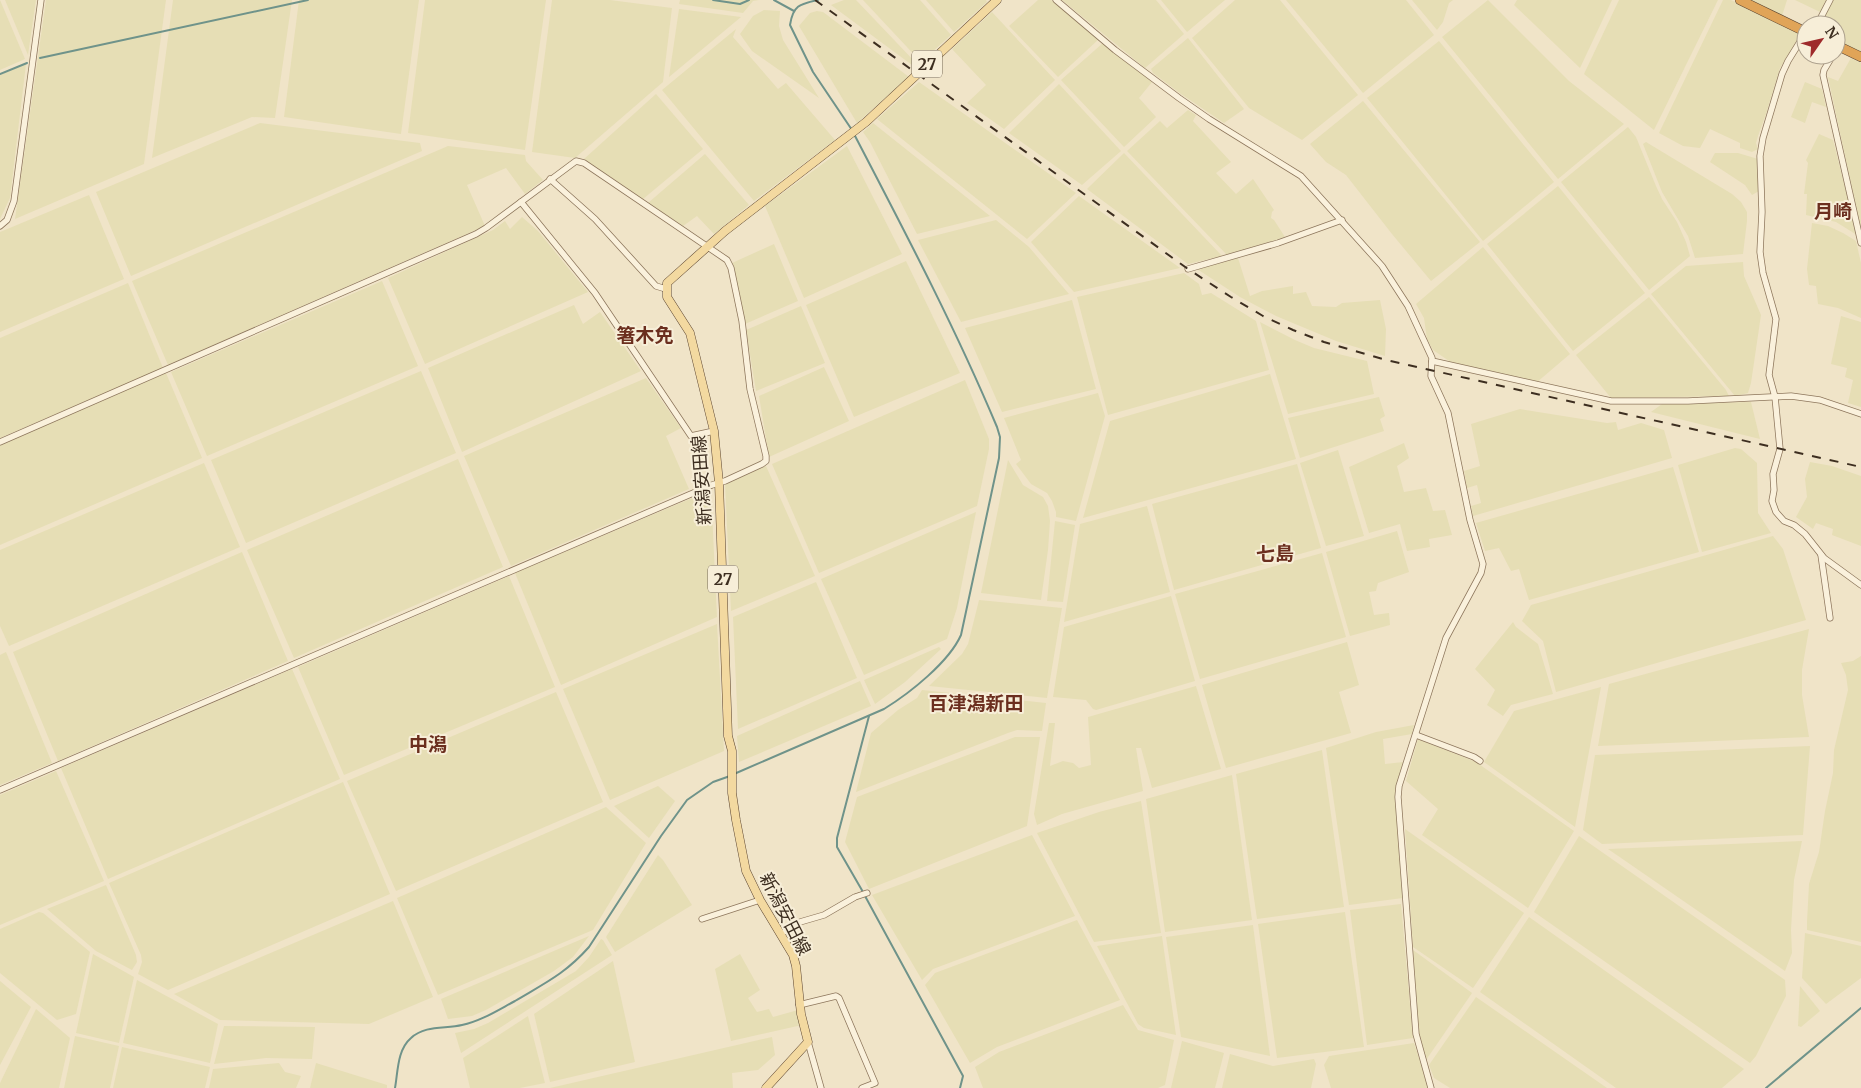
<svg xmlns="http://www.w3.org/2000/svg" width="1861" height="1088" font-family="Merriweather,'Noto Sans JP',serif">
<rect width="100%" height="100%" fill="#f0e4c8"/>
<g fill="#e6deb5">
<polygon points="0,0 25,59 0,70"/>
<polygon points="5,0 36,0 28,55"/>
<polygon points="46,0 166,0 144,164 15,219"/>
<polygon points="173,0 292,0 275,118 252,117 152,158"/>
<polygon points="299,0 419,0 401,134 284,117"/>
<polygon points="425,0 546,0 525,150 408,133"/>
<polygon points="552,0 610,0 672,8 663,82 575,158 532,152"/>
<polygon points="680,0 759,0 753,1 743,13 679,4"/>
<polygon points="844,0 856,0 916,63 912,65 831,5"/>
<polygon points="863,0 920,0 951,35 921,62"/>
<polygon points="926,0 986,0 987,2 954,32"/>
<polygon points="1038,0 1051,0 1099,39 1058,77 1009,26"/>
<polygon points="1062,0 1156,0 1184,34 1145,68"/>
<polygon points="1161,0 1225,0 1187,32"/>
<polygon points="1235,0 1280,0 1358,95 1302,140 1249,108 1192,38"/>
<polygon points="1286,0 1406,0 1434,35 1363,93"/>
<polygon points="1412,0 1453,0 1449,3 1443,22 1437,30"/>
<polygon points="1488,0 1569,81 1624,124 1558,179 1442,37"/>
<polygon points="1517,0 1612,0 1580,68 1514,5"/>
<polygon points="1619,0 1718,0 1654,130 1584,74"/>
<polygon points="1723,0 1731,0 1801,34 1780,68 1766,114 1758,136 1756,143 1758,149 1752,152 1740,148 1740,143 1710,129 1700,148 1683,146 1659,133"/>
<polygon points="1750,0 1787,0 1782,16"/>
<polygon points="1795,0 1826,0 1820,12"/>
<polygon points="1833,0 1861,0 1861,53 1836,41 1836,25 1821,25"/>
<polygon points="679,9 741,17 669,77"/>
<polygon points="764,10 780,11 779,26 783,40 819,98 752,51 740,34 753,16"/>
<polygon points="817,11 823,12 909,77 857,123 799,26 810,13"/>
<polygon points="992,12 1055,80 1004,129 967,103 986,85 952,49"/>
<polygon points="736,29 733,37 778,89 786,83 835,140 754,201 662,90"/>
<polygon points="1188,38 1244,109 1224,123 1181,94 1153,73 1151,69"/>
<polygon points="1439,41 1554,182 1483,241 1367,98"/>
<polygon points="1103,43 1152,82 1139,98 1156,117 1124,147 1061,80"/>
<polygon points="1851,58 1861,63 1861,230 1828,77 1838,81"/>
<polygon points="26,64 10,198 0,219 0,75"/>
<polygon points="919,82 1076,193 1027,239 877,119"/>
<polygon points="1805,82 1822,89 1826,107 1812,102 1805,123 1791,117"/>
<polygon points="1059,84 1121,151 1082,185 1009,133"/>
<polygon points="656,94 703,149 643,199 584,159"/>
<polygon points="1363,101 1480,242 1431,281 1392,234 1346,175 1326,162 1310,144"/>
<polygon points="1188,110 1196,115 1193,121 1231,162 1216,173 1236,194 1253,179 1274,210 1272,212 1271,218 1274,220 1285,237 1227,255 1127,151 1160,121 1167,128"/>
<polygon points="260,123 420,143 422,151 131,276 96,192"/>
<polygon points="873,123 990,216 917,234 870,142 863,132"/>
<polygon points="1628,127 1636,137 1656,186 1662,199 1677,222 1686,242 1690,256 1649,290 1561,182"/>
<polygon points="1819,134 1833,140 1857,235 1836,222 1806,215 1807,194 1804,194 1808,163 1806,160"/>
<polygon points="1646,142 1732,194 1741,202 1747,212 1747,221 1743,254 1695,258 1688,236 1662,192 1643,144"/>
<polygon points="448,146 525,155 526,161 543,180 525,194 506,168 467,185 485,226 168,365 132,281"/>
<polygon points="847,146 902,254 804,298 765,206"/>
<polygon points="1124,153 1222,256 1188,264 1087,189"/>
<polygon points="1715,153 1738,153 1758,159 1759,191 1752,195 1745,185 1710,162"/>
<polygon points="705,154 749,205 714,234 697,216 683,226 648,203"/>
<polygon points="1558,186 1645,293 1573,351 1487,244"/>
<polygon points="89,195 124,279 0,332 0,232"/>
<polygon points="1079,196 1180,268 1074,292 1031,242"/>
<polygon points="522,217 538,231 588,292 425,364 388,278 493,230 505,221 510,229"/>
<polygon points="996,220 1029,247 1069,294 961,322 918,240"/>
<polygon points="1812,223 1828,226 1843,233 1856,241 1861,263 1861,318 1838,308 1818,304 1816,286 1809,285 1807,269"/>
<polygon points="774,244 798,301 745,324 732,263"/>
<polygon points="1483,247 1570,354 1536,383 1452,363 1433,350 1427,339 1424,318 1416,304"/>
<polygon points="1238,258 1250,296 1262,291 1293,286 1293,294 1306,292 1312,306 1336,307 1342,303 1380,300 1386,329 1385,356 1336,341 1276,316 1240,297 1197,269"/>
<polygon points="906,261 960,373 854,417 806,305"/>
<polygon points="1743,262 1744,276 1761,315 1751,383 1748,393 1735,396 1651,294 1686,266"/>
<polygon points="1184,273 1199,284 1202,295 1211,293 1256,321 1269,370 1108,415 1077,297"/>
<polygon points="382,281 418,366 207,456 171,372"/>
<polygon points="128,283 163,368 0,438 0,338"/>
<polygon points="1649,297 1726,390 1729,396 1611,398 1576,355"/>
<polygon points="1072,300 1096,389 1002,412 965,328"/>
<polygon points="574,305 583,324 600,312 641,371 462,452 428,368"/>
<polygon points="801,306 825,363 756,391 746,330"/>
<polygon points="1841,316 1861,322 1861,407 1848,403 1853,380 1845,377 1847,368 1831,364"/>
<polygon points="1260,322 1295,340 1314,348 1367,361 1374,394 1288,414"/>
<polygon points="824,367 849,421 769,457 759,396"/>
<polygon points="421,371 456,453 246,543 211,460"/>
<polygon points="166,373 202,458 0,545 0,445"/>
<polygon points="1270,374 1296,459 1083,518 1110,421"/>
<polygon points="646,378 681,428 666,436 689,489 511,566 464,456"/>
<polygon points="965,380 989,439 989,449 977,506 819,573 772,464"/>
<polygon points="1098,393 1105,416 1076,521 1056,517 1056,512 1052,501 1047,493 1031,484 1016,464 1021,460 1004,418"/>
<polygon points="1379,397 1385,416 1380,419 1384,431 1300,458 1288,418"/>
<polygon points="1751,402 1760,439 1651,412 1662,404"/>
<polygon points="1520,409 1607,423 1616,422 1618,430 1641,423 1664,430 1672,458 1473,516 1471,506 1481,503 1477,485 1467,488 1464,471 1480,466 1471,424"/>
<polygon points="1404,443 1409,458 1397,466 1404,492 1426,488 1433,511 1445,510 1452,535 1429,539 1430,547 1407,551 1400,524 1369,533 1349,467"/>
<polygon points="1735,448 1741,449 1757,463 1758,513 1771,533 1702,552 1678,465"/>
<polygon points="1338,450 1364,536 1326,546 1300,463"/>
<polygon points="458,459 503,567 294,658 247,550"/>
<polygon points="1008,460 1023,485 1043,497 1048,506 1050,521 1048,550 1041,600 981,593"/>
<polygon points="1810,462 1832,466 1861,476 1861,546 1832,535 1833,529 1816,523 1813,529 1796,517 1807,497 1805,479"/>
<polygon points="204,463 240,547 9,646 0,626 0,550"/>
<polygon points="1297,464 1321,548 1174,590 1152,504"/>
<polygon points="766,466 815,576 731,611 725,484"/>
<polygon points="1673,467 1699,552 1529,600 1519,569 1511,571 1499,548 1485,551 1476,523"/>
<polygon points="711,490 717,617 561,685 515,573"/>
<polygon points="1147,506 1170,592 1064,622 1080,524"/>
<polygon points="976,512 957,608 947,639 864,675 821,579"/>
<polygon points="1055,521 1075,525 1063,602 1047,601"/>
<polygon points="1397,531 1409,572 1378,583 1376,591 1369,592 1374,615 1389,613 1390,625 1350,636 1326,552"/>
<polygon points="1773,536 1783,549 1806,620 1556,692 1543,641 1522,621 1531,605"/>
<polygon points="242,552 288,661 58,761 13,652"/>
<polygon points="1322,553 1346,637 1200,679 1175,594"/>
<polygon points="509,576 555,687 344,775 298,667"/>
<polygon points="816,582 857,678 738,729 733,617"/>
<polygon points="1171,596 1195,681 1096,710 1093,709 1086,700 1053,697 1064,627"/>
<polygon points="979,600 1062,608 1047,698 929,686 962,654 968,644"/>
<polygon points="1513,622 1516,627 1538,644 1553,694 1511,705 1503,716 1487,705 1495,690 1475,669"/>
<polygon points="717,624 724,751 610,800 563,689"/>
<polygon points="1809,629 1802,670 1802,695 1809,737 1598,746 1609,684"/>
<polygon points="1347,642 1359,685 1339,692 1351,733 1226,768 1202,685"/>
<polygon points="939,647 941,649 905,682 875,704 864,680"/>
<polygon points="6,652 52,763 0,785 0,655"/>
<polygon points="1861,656 1861,942 1807,930 1807,922 1809,884 1819,852 1825,811 1833,773 1834,750 1848,690 1846,675 1841,663 1853,661"/>
<polygon points="292,669 340,779 108,879 61,768"/>
<polygon points="860,681 871,706 739,762 737,736"/>
<polygon points="1196,686 1221,769 1152,788 1141,748 1136,748 1143,791 1062,814 1037,825 1034,814 1049,723 1055,723 1050,766 1063,761 1073,763 1079,768 1091,765 1088,717"/>
<polygon points="1601,687 1575,827 1484,762 1514,711"/>
<polygon points="922,690 1046,703 1042,731 1017,730 1008,733 856,792 871,733 898,710 917,698"/>
<polygon points="556,692 603,802 396,891 347,781"/>
<polygon points="1414,725 1412,734 1383,739 1385,764 1403,762 1395,791 1403,898 1349,905 1326,748 1376,732"/>
<polygon points="1015,737 1040,737 1027,826 869,889 845,842 857,797"/>
<polygon points="1418,739 1476,762 1574,831 1528,908 1422,835 1438,809 1406,781"/>
<polygon points="1810,746 1803,835 1602,844 1583,830 1595,755"/>
<polygon points="1322,750 1344,907 1257,919 1236,774"/>
<polygon points="56,771 104,881 0,925 0,795"/>
<polygon points="1232,775 1252,920 1165,932 1146,799"/>
<polygon points="343,782 390,894 168,990 138,974 142,962 141,955 109,883"/>
<polygon points="658,786 675,801 649,838 614,806"/>
<polygon points="1141,801 1161,933 1094,942 1037,833 1099,812"/>
<polygon points="606,807 646,843 593,930 438,995 397,898"/>
<polygon points="1405,829 1524,913 1473,988 1413,947"/>
<polygon points="1032,835 1075,916 933,969 922,980 872,895"/>
<polygon points="1579,836 1785,980 1786,996 1756,1056 1750,1063 1534,912"/>
<polygon points="1802,841 1794,880 1791,930 1792,953 1785,971 1608,849"/>
<polygon points="658,855 663,860 692,905 615,952 606,937"/>
<polygon points="106,885 136,955 137,962 132,970 96,951 47,909"/>
<polygon points="393,901 433,997 369,1024 220,1020 174,994"/>
<polygon points="1401,904 1413,1038 1367,1045 1350,910"/>
<polygon points="39,912 43,913 90,952 76,1014 57,1020 0,973 0,929"/>
<polygon points="1345,912 1364,1047 1277,1058 1258,924"/>
<polygon points="1529,917 1744,1069 1722,1088 1616,1088 1480,992"/>
<polygon points="1077,920 1120,1000 997,1047 970,1063 925,985 935,973"/>
<polygon points="1253,925 1270,1056 1181,1037 1166,937"/>
<polygon points="1805,933 1861,946 1861,978 1826,1004 1802,978"/>
<polygon points="589,936 573,957 554,971 486,1010 472,1016 448,1019 441,999"/>
<polygon points="1162,936 1176,1035 1144,1028 1138,1024 1097,946"/>
<polygon points="601,939 603,940 612,955 461,1053 455,1033 474,1029 488,1023 576,971 589,957"/>
<polygon points="1413,950 1472,993 1426,1060 1418,1034"/>
<polygon points="93,954 134,977 119,1043 76,1033"/>
<polygon points="740,954 760,990 748,998 757,1012 769,1009 773,1017 798,1010 802,1025 731,1041 715,969"/>
<polygon points="613,961 635,1062 550,1082 534,1014"/>
<polygon points="137,980 218,1024 210,1063 123,1043"/>
<polygon points="0,981 31,1007 0,1065"/>
<polygon points="1800,986 1820,1011 1801,1027 1798,1026"/>
<polygon points="1476,997 1607,1088 1450,1088 1434,1078 1429,1065"/>
<polygon points="1123,1005 1138,1030 1174,1040 1165,1085 1158,1088 983,1088 975,1067 999,1052"/>
<polygon points="36,1009 70,1038 59,1088 0,1088 0,1083"/>
<polygon points="528,1016 545,1083 520,1088 470,1088 463,1058"/>
<polygon points="224,1026 315,1027 312,1059 266,1058 214,1064"/>
<polygon points="75,1036 119,1046 110,1088 64,1088"/>
<polygon points="772,1037 775,1055 758,1070 732,1073 733,1088 550,1088"/>
<polygon points="1182,1041 1224,1053 1215,1088 1171,1088"/>
<polygon points="1414,1043 1429,1088 1331,1088 1324,1065 1329,1056"/>
<polygon points="122,1047 210,1067 205,1088 113,1088"/>
<polygon points="1230,1054 1273,1066 1314,1059 1316,1064 1311,1088 1222,1088"/>
<polygon points="279,1063 285,1072 301,1076 296,1088 209,1088 213,1069"/>
<polygon points="316,1063 387,1085 387,1088 310,1088"/>
</g>
<g fill="none" stroke-linecap="round" stroke-linejoin="round">
<g stroke="#6f938a" stroke-width="2">
<polyline points="713,0 740,4 749,0"/>
<polyline points="774,0 794,11"/>
<path d="M818,0C800,4 793,5 790,25L813,72L852,130"/>
<polyline points="40,58 308,0"/>
<polyline points="0,74 27,63"/>
<path d="M734,774L884,709C910,693 949,662 961,635L999,458L1000,437L997,427C955,327 904,230 854,134"/>
<polyline points="863,892 837,847 837,838 869,716"/>
<polyline points="865,896 963,1076 960,1088"/>
<path d="M395,1088C398,1072 397,1050 411,1038C425,1025 445,1029 462,1025C481,1021 498,1010 515,1001C545,983 565,974 589,947L661,836L687,800L713,782L730,776"/>
<polyline points="1766,1088 1861,1008"/>
</g>
<defs>
<g id="minor">
<polyline points="1056,0 1115,50 1179,98 1209,119 1301,176 1382,266 1408,306 1432,358 1431,376 1448,413 1470,520 1483,564 1481,573 1446,638 1399,786 1398,797 1416,1034 1431,1088"/>
<polyline points="1817,25 1830,0"/>
<polyline points="1806,32 1788,61 1782,74 1763,138 1760,156 1762,212 1760,252 1763,273 1776,319 1769,375 1775,397 1780,449 1773,474 1774,490 1772,501 1776,512 1784,521 1794,525 1805,534 1824,558 1861,585"/>
<polyline points="1833,55 1824,70 1823,75 1861,243"/>
<polyline points="550,179 595,219 656,286 666,289"/>
<polyline points="521,202 595,293 691,436 714,431"/>
<polyline points="0,226 7,220 14,201 41,0"/>
<polyline points="1188,269 1278,243 1342,220"/>
<polyline points="1432,361 1611,401 1688,401 1791,396 1820,400 1861,414"/>
<polyline points="0,442 476,234 486,228 576,161 584,163 727,260 731,268 742,321 750,389 766,456 766,461 762,464 725,481 712,485 0,790"/>
<polyline points="1821,555 1830,618"/>
<polyline points="1416,735 1474,757 1480,761"/>
<polyline points="702,919 760,900"/>
<polyline points="781,934 800,922 824,915 855,897 867,893"/>
<polyline points="799,1005 836,996 839,998 875,1083 862,1088"/>
<polyline points="808,1042 821,1088"/>
</g>
<polyline id="major" points="766,1088 808,1042 801,1014 796,966 793,955 760,900 746,871 736,820 732,793 732,751 728,736 719,483 714,431 690,333 667,297 667,283 725,231 866,122 997,0"/>
<g id="highway">
<polyline points="1740,0 1806,32"/>
<polyline points="1836,45 1861,57"/>
</g>
</defs>
<use href="#minor" stroke="#8d765c" stroke-width="7"/>
<use href="#major" stroke="#5b4430" stroke-width="9"/>
<use href="#highway" stroke="#5b4430" stroke-width="10"/>
<use href="#minor" stroke="#faf1dc" stroke-width="5.5"/>
<use href="#major" stroke="#f3d9a0" stroke-width="8"/>
<use href="#highway" stroke="#e0a458" stroke-width="9"/>
<polyline stroke="#3d2e20" stroke-width="2" stroke-dasharray="9 9" stroke-linecap="butt" points="815,0 1188,269 1231,297 1263,316 1293,330 1324,342 1386,360 1861,467"/>
</g>
<g text-anchor="middle" stroke-width="4" stroke-linejoin="round" paint-order="stroke">
<g fill="#f7eed8" stroke="#756857" stroke-width="1">
<rect x="912" y="50.5" width="30" height="27" rx="4"/>
<rect x="708" y="565.5" width="30" height="27" rx="4"/>
</g>
<g font-size="16" font-weight="bold" fill="#3d2e20">
<text x="927" y="70">27</text>
<text x="723" y="585">27</text>
</g>
<g font-size="18" fill="#3d2e20" stroke="#f7eed8">
<text transform="translate(702 480) rotate(-94)" y="6">新潟安田線</text>
<text transform="translate(785 914) rotate(63)" y="6">新潟安田線</text>
</g>
<g font-size="19" font-weight="bold" fill="#6b2e1e" stroke="#f7eed8">
<text x="1833" y="218">月崎</text>
<text x="645" y="342">箸木免</text>
<text x="1275" y="560">七島</text>
<text x="976" y="710">百津潟新田</text>
<text x="428" y="751">中潟</text>
</g>
</g>
<g transform="translate(1821 40) rotate(56)"><circle r="24" fill="#f7eed8" stroke="#ada18e"/>
<path d="M0-4L9 19L0 12L-9 19Z" fill="#9e2a2b"/>
<text y="-8" font-size="14" font-weight="bold" text-anchor="middle" fill="#3d2e20">N</text>
</g>
</svg>
